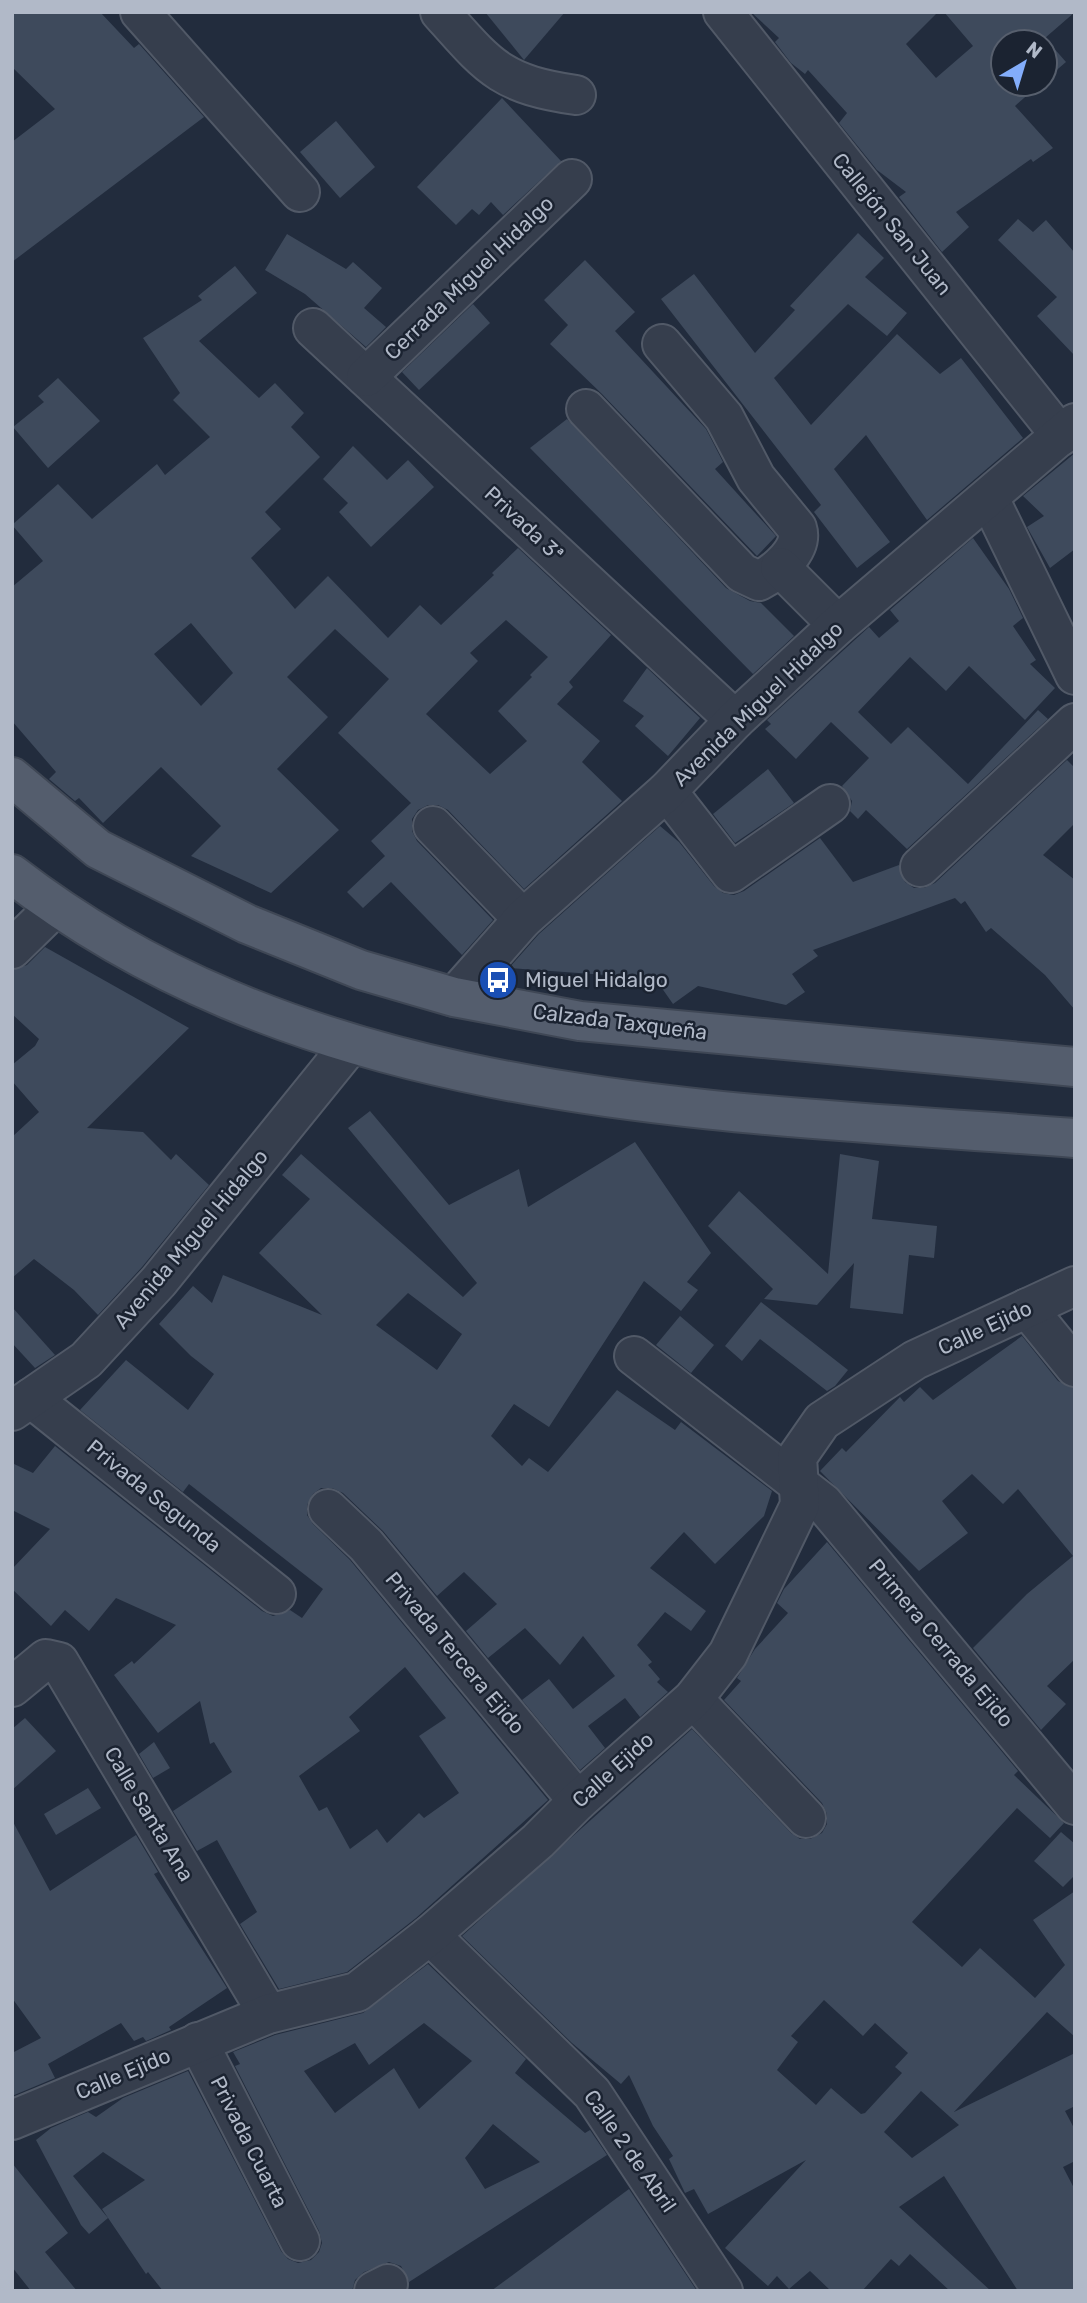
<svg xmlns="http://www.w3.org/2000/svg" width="1087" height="2303" font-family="Rubik,sans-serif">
<rect width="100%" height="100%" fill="#222c3d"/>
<g fill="#3e4a5c" fill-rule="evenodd">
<polygon points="12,12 100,12 134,48 139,44 204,117 12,262 12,142 55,109 12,67"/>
<polygon points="485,12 565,12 524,60"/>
<polygon points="751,12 938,12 906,44 936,78 973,46 944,12 1075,12 1045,38 1066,62 1045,80 1045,42 1003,42 1003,84 1040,84 1015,106 1053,148 1033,162 1031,159 956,212 969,227 942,252 899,197 906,192 877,170 839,123 847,113 808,70 805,74 791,63 775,42 779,38"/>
<polygon points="502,98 561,161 503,215 491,202 479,215 472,209 456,225 417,187"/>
<polygon points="336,121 375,167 340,198 300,152"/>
<polygon points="1018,219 1033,232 1046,220 1075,253 1075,356 1037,316 1057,297 998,240"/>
<polygon points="858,233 884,258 865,277 907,313 887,336 848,304 774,378 811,425 897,334 940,374 961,358 1023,438 927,520 866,435 834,469 890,542 857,568 814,512 821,505 661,299 694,274 755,353 795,310 790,306"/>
<polygon points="287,234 346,269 353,262 382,288 364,308 386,327 366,347 305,294 265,270"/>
<polygon points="585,260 635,312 615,331 706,429 723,462 715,469 776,536 757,556 602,394 550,344 568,325 544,300"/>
<path d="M235,266L257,293L199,341L259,398L275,383L304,413L291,427L320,457L265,512L281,529L251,558L295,609L328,576L388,638L420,605L441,625L494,575L492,573L518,548L611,635L569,682L573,687L557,704L600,741L582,762L622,801L524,889L448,810L438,805H428L418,810L412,819V831L417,841L493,920L462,955L391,882L363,908L347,892L385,856L371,841L411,803L338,733L389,679L335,629L287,677L328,717L277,769L339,830L271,893L191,856L221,826L161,767L103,823L79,798L75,801L49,779L56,772L12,721V587L43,561L12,525L58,484L92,519L157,464L165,475L210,437L173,400L180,393L143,338L202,300L198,296ZM506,620L548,657L530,675L532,677L498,711L527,741L490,774L426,714L478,661L470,653ZM191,623L233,673L201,706L154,654Z"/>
<polygon points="473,304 490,323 419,390 402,372"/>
<polygon points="58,378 100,421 48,468 13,427 44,402 38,396"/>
<polygon points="567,419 726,588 750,601 761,603 794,636 753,674 530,448"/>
<polygon points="353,446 387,480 408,460 434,487 371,547 339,512 348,503 323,479"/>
<polygon points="1075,453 1075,549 1050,568 1027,527 1044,516 1023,496"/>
<polygon points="973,538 1009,589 1023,618 1013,626 1036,660 1030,664 1055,688 1025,720 969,666 946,691 910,657 858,712 891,744 908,727 968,784 1038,710 1048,719 907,849 866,810 858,819 850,811 852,801 842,786 869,758 831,722 796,759 765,729 771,724 767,720 869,627 879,638 899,621 890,610"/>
<polygon points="647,668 700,718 668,756 635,726 644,716 623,701"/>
<polygon points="1067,760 1075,768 1075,823 1043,855 1075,880 1075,1010 1045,975 991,928 986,932 965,901 961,904 955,898 813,950 818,956 792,974 805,992 786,1005 698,986 673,1004 659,984 601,980 606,975 509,968 539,934 660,826 679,842 714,886 723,893 734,895 744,891 820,838 853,882 899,865 905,882 914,888 924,888 935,883"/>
<polygon points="768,769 794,803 735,843 713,814"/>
<polygon points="45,947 189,1028 87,1128 143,1132 171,1160 176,1154 209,1185 142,1267 98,1315 74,1290 34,1259 12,1278 12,1137 39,1112 12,1081 12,1065 35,1046 39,1039 12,1014 12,970 27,965"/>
<path d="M370,1111L449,1205L519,1169L528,1207L635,1142L711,1253L687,1282L698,1290L681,1311L644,1281L549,1427L514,1404L491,1436L522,1466L529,1458L548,1472L617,1390L675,1430L681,1422L772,1491L764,1516L715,1564L684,1532L650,1568L706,1611L691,1631L665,1612L637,1645L652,1662L648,1665L660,1679L657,1682L668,1692L640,1717L625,1698L588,1726L605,1748L580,1770L522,1700L549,1679L573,1709L615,1676L583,1636L560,1665L525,1628L488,1658L466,1631L497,1604L464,1572L437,1596L383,1531L343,1493L332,1488H321L313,1494L307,1505V1515L313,1524L350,1560L548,1800L416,1918L347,1972L279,1989L240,1924L257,1912L217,1840L197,1851L173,1811L232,1772L214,1742L210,1744L200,1701L158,1733L114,1675L132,1661L134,1664L176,1625L116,1598L89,1631L65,1610L51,1626L12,1589V1569L50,1529L12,1510V1463L33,1473L55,1446L262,1611L273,1616L290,1610L302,1618L323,1589L189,1484L183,1492L80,1410L126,1360L188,1410L214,1374L191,1356L159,1324L193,1286L212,1303L223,1275L322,1315L259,1253L310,1199L282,1175L301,1154L463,1297L477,1283L348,1128ZM408,1293L462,1334L437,1370L376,1325ZM405,1667L446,1718L419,1736L459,1793L424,1818L419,1813L387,1843L377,1829L350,1849L327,1807L319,1811L299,1776L360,1731L349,1717Z"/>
<polygon points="840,1154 879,1161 872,1219 937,1226 934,1258 909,1255 903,1314 850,1308 854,1263 817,1305 764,1299 773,1289 708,1226 739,1191 828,1274"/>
<polygon points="761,1302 848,1370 835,1386 827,1391 760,1339 742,1361 725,1346"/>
<polygon points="12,1307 55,1355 35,1368 12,1343"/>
<polygon points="680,1316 714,1345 691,1373 656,1345"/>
<polygon points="1022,1336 1058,1381 1075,1388 1075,1659 1047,1686 1066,1704 1041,1730 973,1648 1027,1594 1073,1556 1018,1489 1003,1504 972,1474 942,1501 968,1533 919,1571 820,1471 842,1448 846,1452 900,1397 904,1402 920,1387 933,1400"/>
<path d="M827,1542L1018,1771L1014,1775L1064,1823L1050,1838L1017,1808L912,1922L962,1967L980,1948L1035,1998L1065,1965L1033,1920L1075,1891V2037L1047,2012L954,2112L1075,2053V2106L1065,2111L1075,2130V2161L1063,2167L1075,2190V2291H1018L944,2176L899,2207L991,2291H950L910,2254L899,2266L891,2259L862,2291H831L810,2271L789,2289L777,2276L768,2286L725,2248L806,2160L708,2214L694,2189L685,2193L669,2159L673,2156L653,2126L629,2075L621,2084L572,2043L462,1936L692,1729L791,1833L800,1839H810L822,1833L827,1824V1814L822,1803L724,1700L741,1681L737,1678L755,1649L788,1613L777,1603L784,1589ZM824,2000L863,2036L875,2023L908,2053L895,2067L902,2073L865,2113L861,2114L831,2088L816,2105L777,2070L798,2042L791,2036ZM921,2091L959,2125L912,2158L884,2132Z"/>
<polygon points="25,1718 56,1751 12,1790 12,1729"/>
<polygon points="154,1742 170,1768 153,1778 139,1754"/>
<polygon points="88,1788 101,1808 56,1835 44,1814"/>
<polygon points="12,1820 50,1891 136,1835 158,1872 154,1874 227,1988 169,2027 171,2030 146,2041 143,2037 134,2041 121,2023 48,2064 55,2078 12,2096 12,2053 41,2038 12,1998"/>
<polygon points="1061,1832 1075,1844 1075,1875 1063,1887 1034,1861"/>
<path d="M428,1964L526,2059L515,2073L585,2133L590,2130L607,2155L409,2282L401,2266L389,2262L364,2272L355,2280L352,2291H163L148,2272L146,2274L102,2209L145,2180L103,2152L73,2176L108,2218L89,2234L81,2225L36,2140L51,2128L88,2112L96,2117L123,2098L188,2071L281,2251L288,2259L298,2263L311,2260L319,2252L322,2243L319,2231L235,2066L240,2064L233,2052L275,2035L363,2013ZM424,2023L472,2061L419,2109L394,2068L335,2113L304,2071L355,2043L369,2065ZM493,2124L540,2162L485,2189L465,2158Z"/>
<polygon points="12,2163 68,2233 45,2252 77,2291 31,2291 12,2267"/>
<polygon points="629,2189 697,2291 491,2291"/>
</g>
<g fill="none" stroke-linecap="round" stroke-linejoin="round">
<defs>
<g id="minor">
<polyline points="140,12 300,192"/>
<path d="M440,12C489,67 500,84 576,95"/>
<polyline points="723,12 1061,436"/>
<polyline points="313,328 735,720"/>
<polyline points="366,377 572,179"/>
<path d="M586,409L742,573L759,581C776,572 804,550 797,528L756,478L724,417L662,344"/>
<polyline points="989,498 1075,675"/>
<polyline points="780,567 838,625"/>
<polyline points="667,791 731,873 830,804"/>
<polyline points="433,826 523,919"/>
<polyline points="920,867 1075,723"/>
<polyline points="12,949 55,907"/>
<polyline points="454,997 523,919 667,791 735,720 838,625 1075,423"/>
<polyline points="1027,1308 1075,1367"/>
<polyline points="634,1356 823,1503 1075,1805"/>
<polyline points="31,1398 276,1594"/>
<polyline points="12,1411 86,1360 159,1281 350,1045"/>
<polyline points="328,1509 366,1545 578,1801"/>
<polyline points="12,1687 46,1659 59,1662 268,2014"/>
<polyline points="693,1699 806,1818"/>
<polyline points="430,1935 592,2093 723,2291"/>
<polyline points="198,2042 300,2241"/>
<polyline points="12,2120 268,2014 357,1992 430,1935 538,1841 578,1801 693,1699 728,1654 777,1553 800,1505 797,1457 822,1421 915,1360 1075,1286"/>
<polyline points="374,2291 388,2284"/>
</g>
<g id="major">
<polyline points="12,777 98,849 247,924 361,970 454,997 580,1021 1075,1067"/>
<path d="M12,874C315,1108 710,1110 1075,1138"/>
</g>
</defs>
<use href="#minor" stroke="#515967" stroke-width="42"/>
<use href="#major" stroke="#3f4755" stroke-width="42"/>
<use href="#minor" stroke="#363e4d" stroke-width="38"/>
<use href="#major" stroke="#545d6d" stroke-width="38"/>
</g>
<defs>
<symbol id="bus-disc" viewBox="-11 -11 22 22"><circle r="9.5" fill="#1a4fb4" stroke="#1b2331"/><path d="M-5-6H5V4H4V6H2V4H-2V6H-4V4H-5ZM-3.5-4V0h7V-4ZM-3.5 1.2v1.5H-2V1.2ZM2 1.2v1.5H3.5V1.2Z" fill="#fff"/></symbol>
</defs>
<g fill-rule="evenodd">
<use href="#bus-disc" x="476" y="958" width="44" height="44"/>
</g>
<g text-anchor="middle" stroke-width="5" stroke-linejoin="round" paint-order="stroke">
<g font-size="21" fill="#b1b9c8" stroke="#1b2331">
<text transform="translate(892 224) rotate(51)" y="7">Callejón San Juan</text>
<text transform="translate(469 278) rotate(-44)" y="7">Cerrada Miguel Hidalgo</text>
<text transform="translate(524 524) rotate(43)" y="7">Privada 3ª</text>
<text transform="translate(758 704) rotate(-44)" y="7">Avenida Miguel Hidalgo</text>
<text transform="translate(620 1022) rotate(7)" y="7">Calzada Taxqueña</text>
<text transform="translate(191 1239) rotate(-50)" y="7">Avenida Miguel Hidalgo</text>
<text transform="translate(985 1328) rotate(-25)" y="7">Calle Ejido</text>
<text transform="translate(154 1496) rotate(39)" y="7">Privada Segunda</text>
<text transform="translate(941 1643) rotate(50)" y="7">Primera Cerrada Ejido</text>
<text transform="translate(455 1653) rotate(50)" y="7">Privada Tercera Ejido</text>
<text transform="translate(613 1770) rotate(-42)" y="7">Calle Ejido</text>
<text transform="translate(149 1814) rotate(59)" y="7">Calle Santa Ana</text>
<text transform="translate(123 2074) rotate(-23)" y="7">Calle Ejido</text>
<text transform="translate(249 2142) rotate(63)" y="7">Privada Cuarta</text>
<text transform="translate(630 2151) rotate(55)" y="7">Calle 2 de Abril</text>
</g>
<g font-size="21" fill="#b1b9c8" stroke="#1b2331" text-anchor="start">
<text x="525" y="987">Miguel Hidalgo</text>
</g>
</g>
<rect width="1087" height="2303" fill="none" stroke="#b1b9c8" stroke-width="28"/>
<g transform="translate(1024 63) rotate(38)"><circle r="33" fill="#1b2331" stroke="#575f6d" stroke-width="2"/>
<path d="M0-5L12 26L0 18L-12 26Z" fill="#83adfb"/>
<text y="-10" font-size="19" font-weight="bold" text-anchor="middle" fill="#b1b9c8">N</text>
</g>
</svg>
